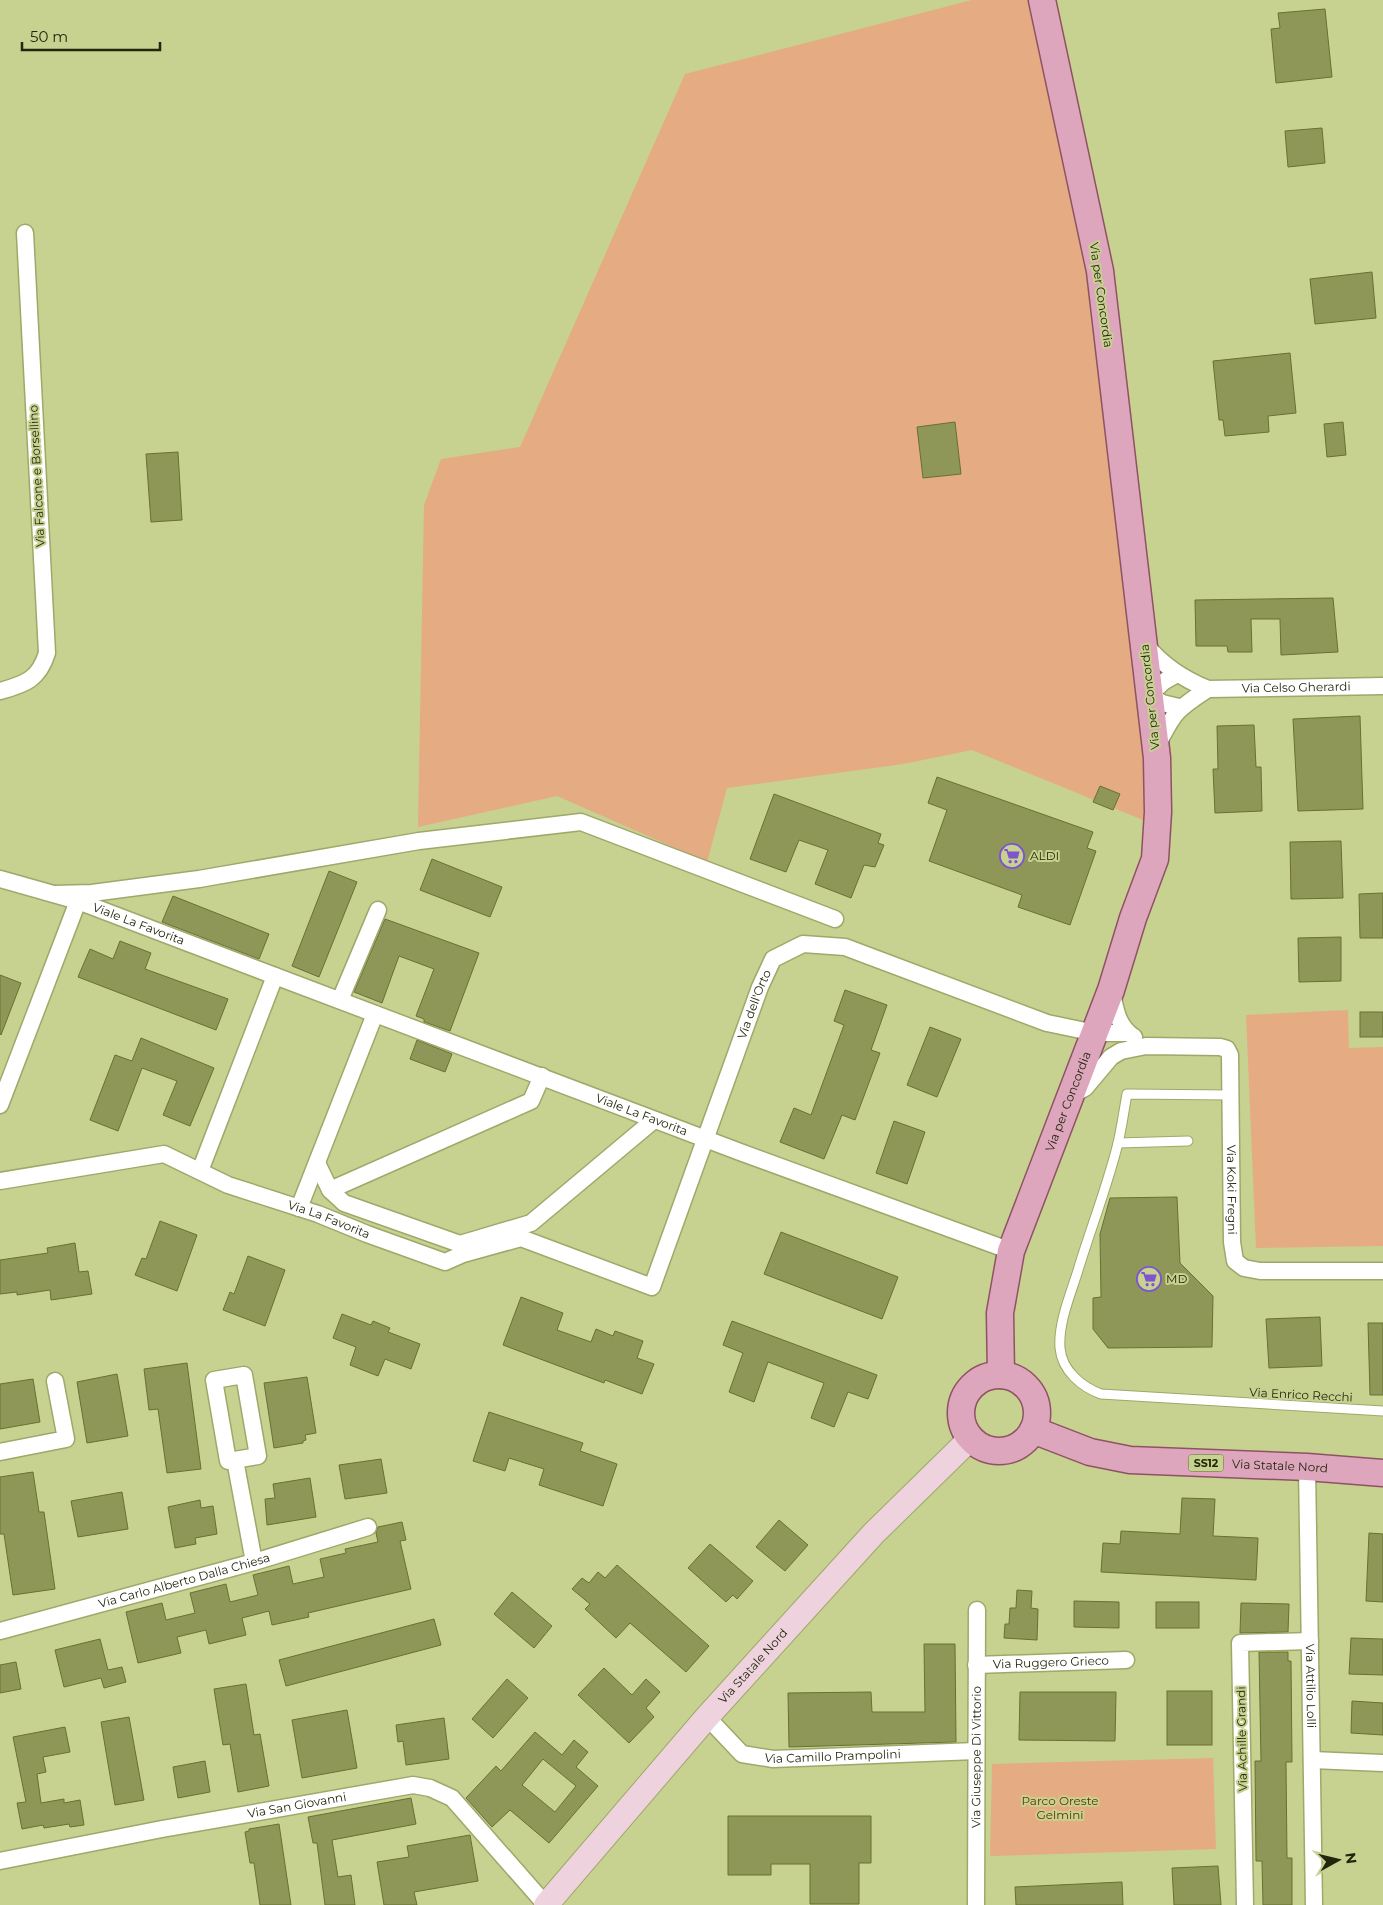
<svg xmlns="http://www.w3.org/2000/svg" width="1383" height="1905" font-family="Montserrat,sans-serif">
<rect width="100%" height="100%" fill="#c7d190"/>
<g fill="#e5ab83">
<polygon points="972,0 1033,0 1092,282 1146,786 1143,820 972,750 903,764 727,788 707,862 557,796 418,827 424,505 441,459 520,447 685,74"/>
<polygon points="1348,1010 1349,1048 1383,1047 1383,1246 1256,1248 1246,1015"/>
<polygon points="1213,1758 1216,1849 990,1856 992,1764"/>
</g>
<g fill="#8e9758" stroke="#697032" fill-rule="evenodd">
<polygon points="1325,9 1332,77 1276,83 1271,29 1280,28 1278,13"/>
<polygon points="1322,128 1325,163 1288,167 1285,131"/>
<polygon points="1372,272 1376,318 1315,324 1310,279"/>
<polygon points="1290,353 1296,413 1268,416 1269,432 1225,436 1223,420 1219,420 1213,361"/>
<polygon points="955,422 961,474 923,478 917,427"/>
<polygon points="1343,422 1346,455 1327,457 1324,424"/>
<polygon points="178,452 182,520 151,522 146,454"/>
<polygon points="1333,598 1338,652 1281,655 1280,619 1251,619 1252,652 1228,652 1227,646 1196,646 1195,600"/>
<polygon points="1360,716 1363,809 1298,811 1293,719"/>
<polygon points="1254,725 1256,767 1261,767 1262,811 1215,813 1213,769 1218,769 1217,726"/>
<polygon points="937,777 1093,832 1087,848 1096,851 1070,925 1018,907 1022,895 929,861 947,810 928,803"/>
<polygon points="1100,786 1120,794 1113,810 1093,802"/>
<polygon points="774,794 881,834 878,843 884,845 875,867 864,865 851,898 815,884 828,850 799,840 786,872 750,859"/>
<polygon points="1341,841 1343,898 1291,899 1290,842"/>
<polygon points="432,859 502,887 490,917 420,890"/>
<polygon points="329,871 357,882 319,977 292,966"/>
<polygon points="1383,893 1383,938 1360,938 1359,894"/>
<polygon points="173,896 269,934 259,959 162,922"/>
<polygon points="385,919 479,953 450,1031 424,1022 424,1019 416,1016 434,969 399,956 382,1003 354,992"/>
<polygon points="1341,937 1341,981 1299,982 1298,938"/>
<polygon points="120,941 151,953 145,969 228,999 216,1030 78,977 90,949 113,959"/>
<polygon points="0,975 21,983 1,1035 0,1034"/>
<polygon points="845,990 887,1005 871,1050 880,1053 855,1120 842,1115 824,1159 780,1142 794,1108 811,1115 844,1025 834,1021"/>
<rect x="1360" y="1012" width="23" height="25"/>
<polygon points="930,1027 961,1039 937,1097 907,1085"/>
<polygon points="141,1038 214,1068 190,1126 163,1115 177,1081 142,1068 118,1131 90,1120 115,1055 132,1061"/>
<polygon points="417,1040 452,1054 445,1072 410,1059"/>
<polygon points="894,1121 925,1132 907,1184 876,1173"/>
<polygon points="1177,1197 1180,1263 1213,1296 1212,1347 1108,1348 1093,1329 1093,1298 1101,1297 1100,1234 1110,1198"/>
<polygon points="160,1221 197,1235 177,1291 135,1275 142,1258 146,1259"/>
<polygon points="781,1232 898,1277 882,1319 764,1274"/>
<polygon points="75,1243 79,1272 88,1271 92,1294 51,1300 50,1290 17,1295 17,1292 0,1294 0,1260 48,1253 47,1248"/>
<polygon points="248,1256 285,1270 265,1326 223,1310 230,1292 234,1294"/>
<polygon points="521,1297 563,1313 557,1330 591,1342 596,1329 613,1336 615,1331 643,1341 637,1358 654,1364 642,1394 605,1380 604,1383 503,1345"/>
<polygon points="342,1314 371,1325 373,1321 390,1328 388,1332 420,1344 411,1369 385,1359 378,1376 350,1365 356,1347 333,1338"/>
<polygon points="1320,1317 1322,1366 1269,1368 1266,1319"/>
<polygon points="732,1321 877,1375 868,1399 848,1392 834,1427 811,1418 824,1383 768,1362 754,1402 729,1392 743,1353 723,1345"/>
<polygon points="1368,1323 1383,1323 1383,1395 1370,1395"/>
<polygon points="187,1363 201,1469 167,1473 158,1409 149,1410 144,1369"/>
<polygon points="117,1374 128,1436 87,1443 77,1382"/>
<polygon points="307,1377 316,1433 305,1435 306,1440 303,1441 303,1443 274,1448 264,1383"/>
<polygon points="33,1379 40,1422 0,1429 0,1384"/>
<polygon points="489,1412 583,1443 580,1451 617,1464 603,1506 539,1485 544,1469 509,1458 505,1471 473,1461"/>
<polygon points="381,1459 387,1493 345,1499 339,1465"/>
<polygon points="33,1472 39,1512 44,1512 55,1589 13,1595 4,1534 0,1534 0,1477"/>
<polygon points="310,1478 316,1517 267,1525 265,1499 275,1498 273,1484"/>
<polygon points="122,1492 128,1529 78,1537 71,1501"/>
<polygon points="1182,1498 1215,1499 1213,1536 1258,1538 1256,1580 1101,1572 1103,1543 1120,1544 1121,1531 1180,1534"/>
<polygon points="200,1500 201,1508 213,1506 217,1534 195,1538 196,1544 175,1548 168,1507"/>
<polygon points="779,1520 808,1545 785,1571 756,1547"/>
<polygon points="402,1522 406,1540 400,1541 411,1589 308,1613 309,1617 272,1625 269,1611 242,1618 246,1635 209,1644 206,1630 177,1637 181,1653 138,1663 126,1612 162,1603 166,1620 195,1613 190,1593 226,1584 230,1602 258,1595 253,1575 289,1566 293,1584 324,1577 320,1559 346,1553 345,1549 378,1542 376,1533 378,1527"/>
<polygon points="1369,1533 1383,1534 1383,1602 1366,1601"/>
<polygon points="710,1544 753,1581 737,1599 733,1595 726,1602 688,1568"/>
<polygon points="617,1565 709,1646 686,1672 630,1623 616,1638 585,1609 590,1604 572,1589 582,1578 589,1583 598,1572 605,1578"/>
<polygon points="1017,1590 1032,1591 1031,1608 1038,1609 1037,1640 1004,1638 1005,1624 1009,1624 1010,1608 1016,1608"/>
<polygon points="512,1592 552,1626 534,1648 494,1614"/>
<polygon points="1074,1601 1119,1602 1119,1628 1074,1627"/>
<rect x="1156" y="1602" width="43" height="26"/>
<polygon points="1241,1603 1289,1604 1288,1632 1240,1633"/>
<polygon points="434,1619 441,1645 286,1686 279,1660"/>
<polygon points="1351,1638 1383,1639 1383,1675 1349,1674"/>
<polygon points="100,1639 108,1670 122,1667 126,1682 104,1688 101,1678 64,1687 55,1650"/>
<polygon points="924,1644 955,1644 956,1742 789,1747 788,1693 871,1692 872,1712 925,1712"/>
<polygon points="1259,1652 1288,1652 1288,1661 1291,1661 1292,1762 1286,1762 1287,1858 1292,1858 1292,1905 1263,1905 1262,1861 1256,1861 1255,1761 1261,1761"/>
<polygon points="16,1662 21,1689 0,1693 0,1665"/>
<polygon points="604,1668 632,1695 646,1679 660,1692 646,1708 654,1717 629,1743 578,1695"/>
<polygon points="507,1679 528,1698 493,1738 472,1719"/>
<polygon points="246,1684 254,1735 260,1734 269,1786 238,1792 230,1744 223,1745 214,1689"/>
<rect x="1167" y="1691" width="45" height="54"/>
<polygon points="1020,1692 1116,1692 1115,1741 1019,1740"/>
<polygon points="1352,1701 1383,1703 1383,1735 1351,1733"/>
<polygon points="347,1710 357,1768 302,1778 292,1720"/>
<polygon points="129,1717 144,1800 115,1805 101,1722"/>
<polygon points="444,1718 449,1759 406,1765 403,1741 398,1742 396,1725"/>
<polygon points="65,1727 70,1752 43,1757 46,1772 37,1774 41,1803 64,1799 64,1803 80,1800 84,1825 70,1827 69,1824 44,1828 43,1825 22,1829 17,1803 26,1802 13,1737"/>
<path d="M535,1732L562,1755L574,1740L588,1752L576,1767L598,1786L549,1843L510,1810L492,1827L466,1798L496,1766L501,1771ZM543,1759L576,1786L555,1812L522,1785Z"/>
<polygon points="205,1761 210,1792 178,1798 173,1767"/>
<polygon points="411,1798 416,1824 332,1840 338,1877 351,1875 355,1905 325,1905 317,1843 313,1843 308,1817"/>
<polygon points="728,1816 871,1816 871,1863 859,1863 859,1904 810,1904 810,1864 771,1864 771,1875 728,1875"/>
<polygon points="279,1824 291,1905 260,1905 254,1863 250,1863 245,1832 249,1831 249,1829"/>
<polygon points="470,1835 478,1881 414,1892 417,1905 384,1905 377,1862 409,1857 407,1846"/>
<polygon points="1218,1866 1221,1905 1174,1905 1172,1868"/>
<polygon points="1122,1882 1123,1905 1016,1905 1015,1887"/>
</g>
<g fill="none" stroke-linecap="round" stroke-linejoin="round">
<defs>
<g id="lane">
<path d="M1231,1095L1127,1094C1124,1110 1122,1126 1118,1143C1108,1184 1092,1225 1079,1267C1072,1291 1058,1322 1060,1348C1062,1371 1082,1387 1101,1394L1383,1411"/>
<polyline points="1118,1143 1188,1141"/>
</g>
<g id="street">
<path id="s1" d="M1146,645C1163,666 1183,679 1208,689L1383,686"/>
<polyline points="1177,674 1163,682 1150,695 1162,703 1179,707"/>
<path d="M0,691C26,684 39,679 47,653L25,233"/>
<path d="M1157,746C1174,712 1177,709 1208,689"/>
<path id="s2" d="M0,879L78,901L275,976"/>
<polyline points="54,894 92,893 199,879 419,841 581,822 835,919"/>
<path d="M1112,992C1115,1009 1118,1027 1134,1037"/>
<polyline points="340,1000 378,910"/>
<path id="s3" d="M1072,1095L1085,1088L1111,1057L1121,1051L1146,1046L1220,1047L1227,1049L1230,1055L1232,1242L1235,1261L1244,1268L1260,1271H1383"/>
<polyline points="0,1105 78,901"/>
<polyline points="317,1163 330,1190 531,1101 542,1076"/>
<path id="s4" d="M200,1171L275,976L740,1152L1011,1251"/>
<path id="s5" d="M0,1181L164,1154L228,1185L318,1214L367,1234L445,1262L463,1254L521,1238L652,1287L760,987L773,959L803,944L845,947L1047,1023L1095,1033H1128"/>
<polyline points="330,1190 344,1203 460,1244 531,1223 654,1120"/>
<polyline points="299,1208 375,1014"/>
<polygon points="244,1375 258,1456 228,1461 214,1380"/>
<polyline points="0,1452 66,1439 55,1381"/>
<polyline points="235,1460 254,1562"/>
<path id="s6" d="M1307,1467L1314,1905"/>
<path id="s7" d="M0,1631L254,1562L368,1527"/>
<path id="s8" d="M976,1665L1126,1660"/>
<path id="s9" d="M707,1717L742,1754L773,1759L976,1751"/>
<polyline points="1312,1760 1383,1763"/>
<path id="s10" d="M0,1861L162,1829L413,1785L430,1788L452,1798L546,1905"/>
<path id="s11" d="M976,1905L977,1610"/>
<polyline points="1245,1905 1240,1643 1310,1641"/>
</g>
<g id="secondary">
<path id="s12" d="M546,1905L707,1717L874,1533L970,1439"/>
</g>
<g id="primary">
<path id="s13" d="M1001,1375L1000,1313L1011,1251L1111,990L1133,918L1155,859L1158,812L1157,758L1100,271L1042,0"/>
<circle cx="999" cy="1413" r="38"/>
<path id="s14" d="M1033,1430L1090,1452L1130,1460L1307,1467L1383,1473"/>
</g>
</defs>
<use href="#lane" stroke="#9fa869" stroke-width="11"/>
<use href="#street" stroke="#9fa869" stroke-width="19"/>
<use href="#secondary" stroke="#9fa869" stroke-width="26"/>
<use href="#primary" stroke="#8e5362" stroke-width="29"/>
<use href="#lane" stroke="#fff" stroke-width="9"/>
<use href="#street" stroke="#fff" stroke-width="16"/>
<use href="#secondary" stroke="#eed3de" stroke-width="24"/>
<use href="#primary" stroke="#dda6bd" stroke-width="26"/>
</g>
<defs>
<symbol id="supermarket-ring" viewBox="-11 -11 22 22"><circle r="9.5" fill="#c7d190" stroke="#7e55cf" stroke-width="1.5"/><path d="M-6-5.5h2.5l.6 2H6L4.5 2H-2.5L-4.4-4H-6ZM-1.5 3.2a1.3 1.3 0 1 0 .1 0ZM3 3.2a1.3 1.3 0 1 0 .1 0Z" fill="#7e55cf"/></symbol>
</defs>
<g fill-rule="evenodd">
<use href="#supermarket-ring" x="998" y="842" width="28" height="28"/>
<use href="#supermarket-ring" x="1135" y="1265" width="28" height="28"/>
</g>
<g text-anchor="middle" stroke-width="4" stroke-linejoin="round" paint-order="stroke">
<rect fill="#c7d190" stroke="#545934" stroke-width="1" x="1188.5" y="1454.5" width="35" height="17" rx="4"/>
<g font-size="11" font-weight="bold" fill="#23260c">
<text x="1206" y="1467">SS12</text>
</g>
<g font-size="12" fill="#23260c" stroke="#c7d190">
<text transform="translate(1101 295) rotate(82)" y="4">Via per Concordia</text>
<text transform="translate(37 476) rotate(-93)" y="4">Via Falcone e Borsellino</text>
<text dy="4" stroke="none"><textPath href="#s1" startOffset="165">Via Celso Gherardi</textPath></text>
<text transform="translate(1150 697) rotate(-96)" y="4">Via per Concordia</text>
<text dy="4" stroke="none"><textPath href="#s2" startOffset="146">Viale La Favorita</textPath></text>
<text dy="4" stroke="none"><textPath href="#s5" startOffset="988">Via dell'Orto</textPath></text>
<text dy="4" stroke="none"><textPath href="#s13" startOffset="285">Via per Concordia</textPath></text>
<text dy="4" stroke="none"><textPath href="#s4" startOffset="601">Viale La Favorita</textPath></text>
<text dy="4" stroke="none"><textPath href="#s3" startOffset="315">Via Koki Fregni</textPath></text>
<text dy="4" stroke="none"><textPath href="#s5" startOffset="344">Via La Favorita</textPath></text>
<text transform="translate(1301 1395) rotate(3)" y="4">Via Enrico Recchi</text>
<text dy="4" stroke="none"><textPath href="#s14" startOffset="252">Via Statale Nord</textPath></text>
<text dy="4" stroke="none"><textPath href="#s7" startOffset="191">Via Carlo Alberto Dalla Chiesa</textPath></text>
<text dy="4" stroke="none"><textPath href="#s8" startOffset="75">Via Ruggero Grieco</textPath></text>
<text dy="4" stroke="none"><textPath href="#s12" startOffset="316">Via Statale Nord</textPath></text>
<text dy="4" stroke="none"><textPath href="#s6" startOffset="219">Via Attilio Lolli</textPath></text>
<text transform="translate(1242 1739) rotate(-91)" y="4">Via Achille Grandi</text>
<text dy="4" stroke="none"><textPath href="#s9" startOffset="142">Via Camillo Prampolini</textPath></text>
<text dy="4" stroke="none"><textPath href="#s11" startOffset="148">Via Giuseppe Di Vittorio</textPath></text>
<text dy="4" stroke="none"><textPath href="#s10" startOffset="302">Via San Giovanni</textPath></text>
</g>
<g font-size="12" fill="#23260c" stroke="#c7d190" text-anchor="start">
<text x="1030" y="860">ALDI</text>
<text x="1166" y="1283">MD</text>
</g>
<g font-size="12" fill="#633102" stroke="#c7d190">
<text x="1060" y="1805">Parco Oreste<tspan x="1060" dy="14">Gelmini</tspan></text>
</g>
</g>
<g transform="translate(1338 1860) rotate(82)" stroke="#c7d190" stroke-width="4" paint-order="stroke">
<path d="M0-4L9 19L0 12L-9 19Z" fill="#23260c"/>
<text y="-8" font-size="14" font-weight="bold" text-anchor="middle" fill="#23260c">N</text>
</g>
<path d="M22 42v8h138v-8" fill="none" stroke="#23260c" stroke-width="2.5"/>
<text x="30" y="42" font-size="15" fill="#23260c" stroke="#c7d190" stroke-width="4" paint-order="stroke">50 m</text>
</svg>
